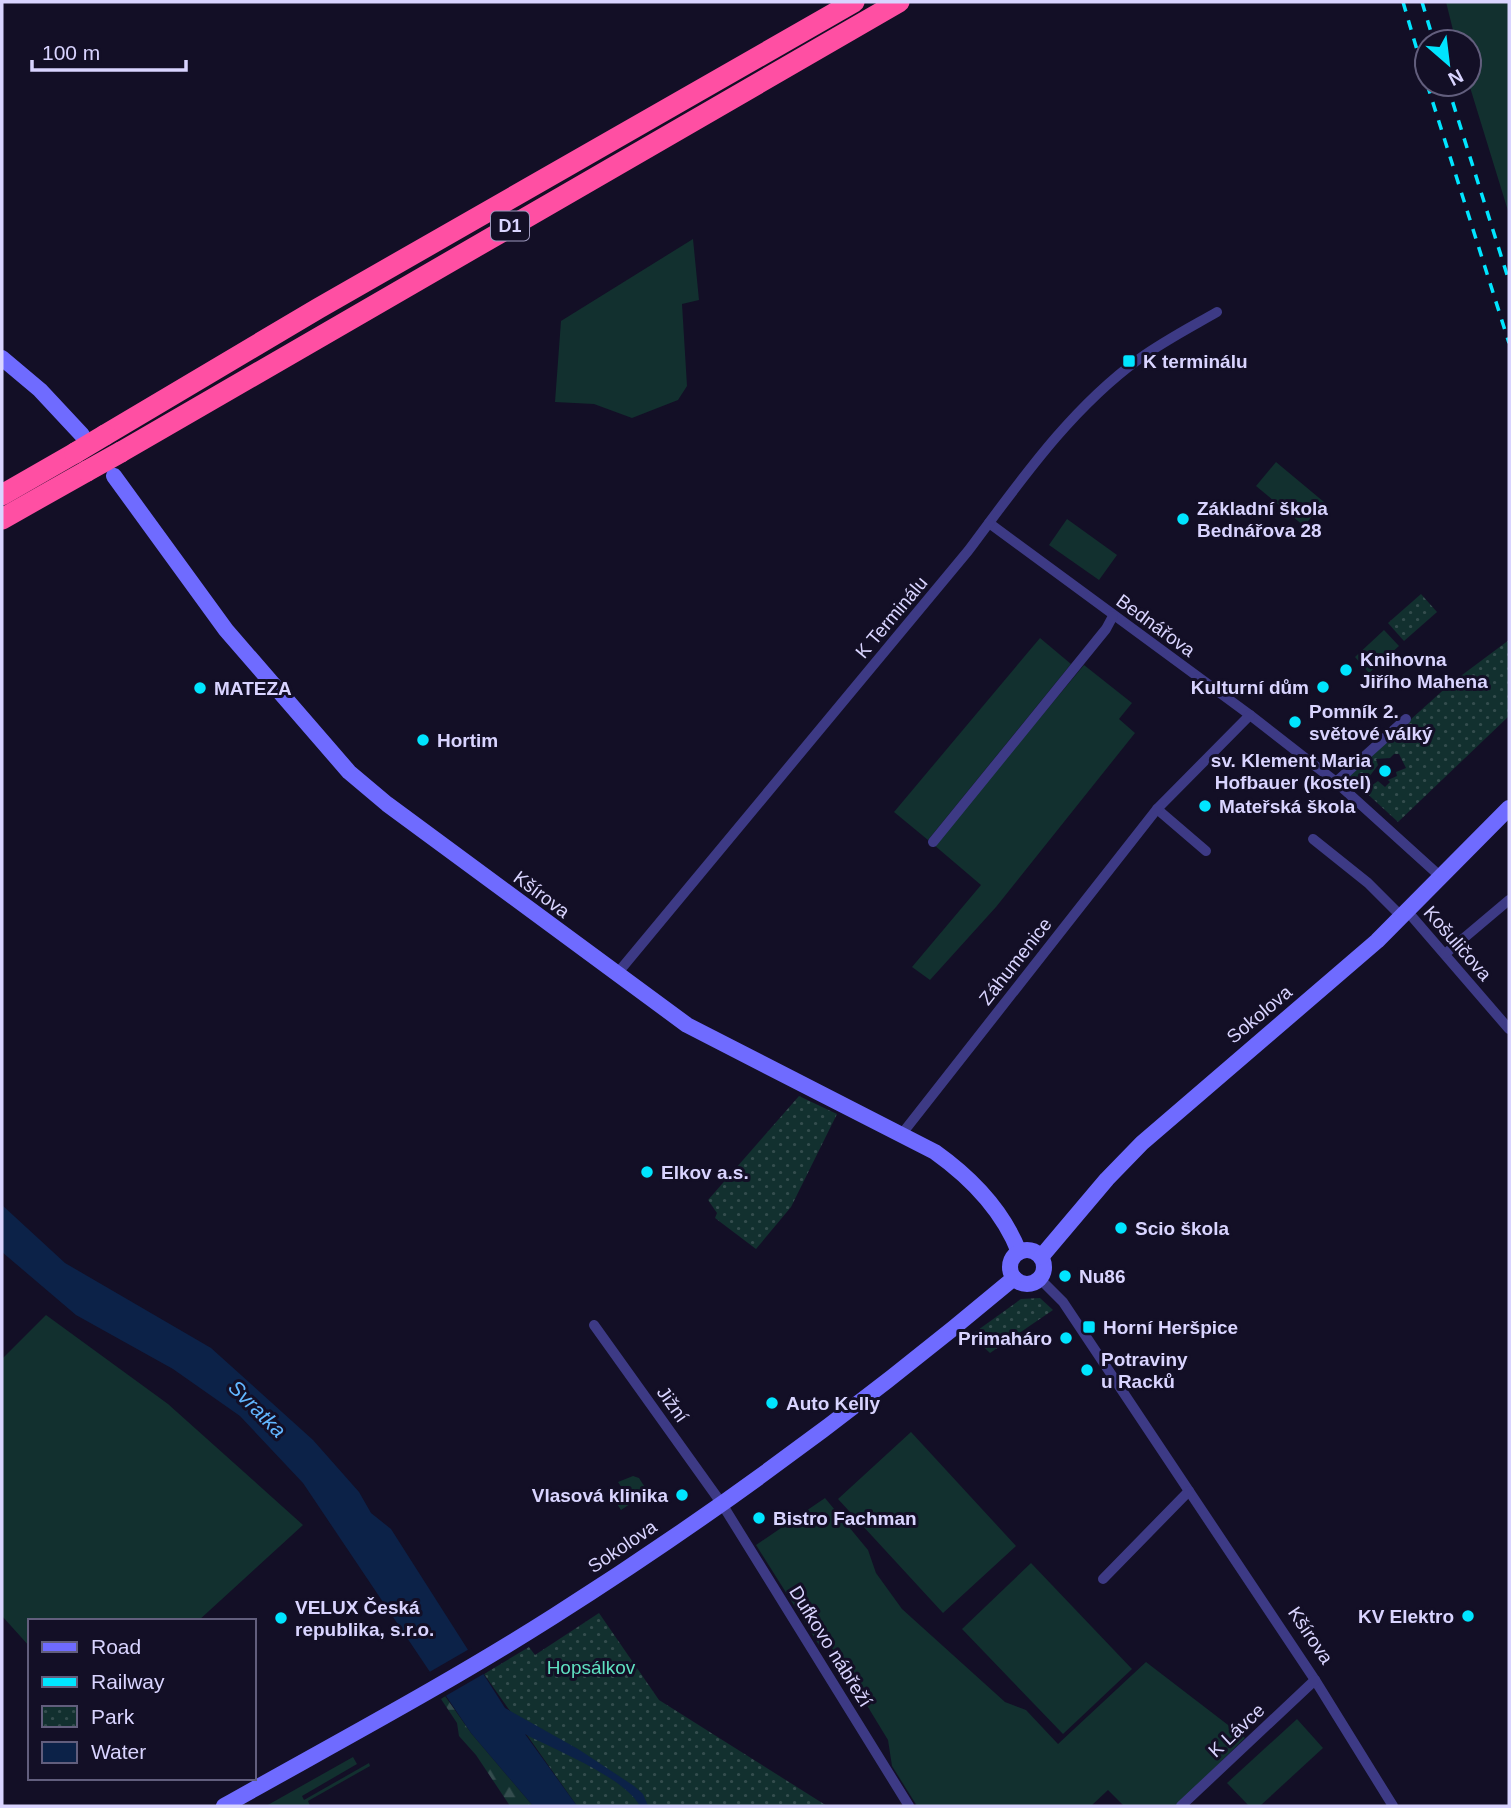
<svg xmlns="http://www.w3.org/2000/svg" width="1511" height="1808" font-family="Helvetica,sans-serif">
<defs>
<pattern id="forest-firs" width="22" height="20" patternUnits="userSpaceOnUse" patternTransform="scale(1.75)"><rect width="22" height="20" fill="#12302f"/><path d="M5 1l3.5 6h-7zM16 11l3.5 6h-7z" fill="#344d4e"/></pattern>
<pattern id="park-dots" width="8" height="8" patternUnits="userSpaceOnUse" patternTransform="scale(1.75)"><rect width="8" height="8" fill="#12302f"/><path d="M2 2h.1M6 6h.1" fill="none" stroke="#344d4e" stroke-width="1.8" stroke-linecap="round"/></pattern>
</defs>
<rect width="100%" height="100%" fill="#130f26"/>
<g fill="#12302f">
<polygon points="1446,2 1509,2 1509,214 1469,84 1469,42 1456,42"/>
<polygon points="693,239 699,300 682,304 687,386 678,400 632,418 594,404 555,402 561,321"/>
<polygon points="1276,462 1324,502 1304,526 1256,486"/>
<polygon points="1067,519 1117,555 1099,580 1049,545"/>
<polygon points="1384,630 1399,646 1369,673 1355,657"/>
<polygon points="1040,638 1071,664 928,840 894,812"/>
<polygon points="1084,665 1132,703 1119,719 1135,733 996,907 930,980 912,967 981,885 934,845"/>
<polygon points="46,1315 168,1404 303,1525 198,1621 30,1621 30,1647 2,1616 2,1359"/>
<polygon points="911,1432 1016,1546 943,1613 838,1499"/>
<polygon points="633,1476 639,1478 648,1492 621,1510 608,1490 613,1486 619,1494 624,1491 618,1482"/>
<polygon points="825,1498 868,1550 876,1573 902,1609 1005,1702 1026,1710 1058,1744 1146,1662 1245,1738 1176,1806 1124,1806 1108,1790 1091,1806 917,1806 892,1766 888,1740 832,1648 819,1645 756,1545"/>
<polygon points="1031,1563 1132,1669 1063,1734 962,1629"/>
<polygon points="1297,1719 1323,1748 1260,1806 1249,1806 1227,1783"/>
<polygon points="353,1757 357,1764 302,1796 304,1800 369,1763 370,1766 308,1801 310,1806 266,1806"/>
</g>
<polygon fill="url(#forest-firs)" points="445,1696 471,1733 533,1806 510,1806 476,1755 459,1736 457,1723 441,1699"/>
<g fill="url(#park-dots)" fill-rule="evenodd">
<polygon points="1421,594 1437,612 1404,641 1388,623"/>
<path d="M1509,640V716L1398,822L1348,776L1450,684ZM1394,754H1399L1406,768L1396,772L1397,776L1388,780L1390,782L1385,787L1378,781L1371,786L1366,781L1378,765L1376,759L1390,758Z"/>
<polygon points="799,1096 837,1114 791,1207 756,1249 715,1218 717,1213 708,1200"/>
<polygon points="1040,1298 1053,1310 990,1353 971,1335 1021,1299"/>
<polygon points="599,1613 659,1700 827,1806 577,1806 484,1674 529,1647 535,1655"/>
</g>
<path fill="#0c2248" d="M2,1205L65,1263L211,1348L313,1440L359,1492L371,1513L391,1529L505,1708L578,1749L634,1786L643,1794L648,1806H640C624,1777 555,1750 525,1734L577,1806H533L471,1733L303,1483L240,1416L173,1369L76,1315L2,1252Z"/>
<polygon fill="#130f26" points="471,1648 487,1672 442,1698 426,1674"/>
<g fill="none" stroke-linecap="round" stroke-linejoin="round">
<g stroke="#3d3a85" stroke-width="10">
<polyline points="989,523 1250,715 1336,782 1442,878"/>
<polyline points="1336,782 1406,719"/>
<polyline points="1157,809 1206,851"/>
<polyline points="1313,839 1368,883 1402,917"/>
<polyline points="933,842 1106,629 1113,616"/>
<polyline points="1408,912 1509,1029"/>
<polyline points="1445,954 1509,900"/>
<path d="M616,975L968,551C1019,483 1069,410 1139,359C1164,341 1191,327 1217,312"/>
<polyline points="901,1135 1157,809 1250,715"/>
<polyline points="1039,1278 1063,1302 1315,1680 1393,1806"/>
<polyline points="594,1325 722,1504 909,1806"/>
<polyline points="1103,1579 1189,1491"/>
<polyline points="1181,1806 1315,1680"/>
</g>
<g stroke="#6f6bff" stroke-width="16">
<polyline points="2,358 40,390 82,435"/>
<path d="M114,476L226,630L349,772L387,804L687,1025L935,1152C970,1177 1003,1211 1019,1252"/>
<circle cx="1027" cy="1267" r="17"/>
<polyline points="1041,1257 1107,1179 1142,1143 1377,941 1509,808"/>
<path d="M224,1806C334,1744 447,1684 554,1616C715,1514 869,1400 1014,1278"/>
</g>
<g stroke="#ff4fa3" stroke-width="21">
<polyline points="105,435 319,308 854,2"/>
<polyline points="121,452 899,2"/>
<polyline points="2,495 75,453"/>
<polyline points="2,519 87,471"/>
</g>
<g stroke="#00e5ff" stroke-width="3.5" stroke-dasharray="10 9" stroke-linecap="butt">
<polyline points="1403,2 1427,84"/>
<polyline points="1422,2 1434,42"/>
<polyline points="1427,84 1509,343"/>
<polyline points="1447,84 1509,281"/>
</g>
<g stroke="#ff4fa3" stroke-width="21">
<polyline points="75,453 105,435"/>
<polyline points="87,471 121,452"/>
</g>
</g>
<g fill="#00e5ff" stroke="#130f26" stroke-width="2.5">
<rect x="1122" y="354" width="14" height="14" rx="3.5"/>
<circle cx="1183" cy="519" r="7"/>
<circle cx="1346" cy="670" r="7"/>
<circle cx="1323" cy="687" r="7"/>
<circle cx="200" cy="688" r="7"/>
<circle cx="1295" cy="722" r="7"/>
<circle cx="423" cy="740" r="7"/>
<circle cx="1385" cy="771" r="7"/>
<circle cx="1205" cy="806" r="7"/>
<circle cx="647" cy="1172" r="7"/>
<circle cx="1121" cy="1228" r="7"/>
<circle cx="1065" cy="1276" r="7"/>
<rect x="1082" y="1320" width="14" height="14" rx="3.5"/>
<circle cx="1066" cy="1338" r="7"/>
<circle cx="1087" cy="1370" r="7"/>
<circle cx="772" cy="1403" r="7"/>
<circle cx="682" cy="1495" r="7"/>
<circle cx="759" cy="1518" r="7"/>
<circle cx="1468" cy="1616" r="7"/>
<circle cx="281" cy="1618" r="7"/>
</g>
<g text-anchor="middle" stroke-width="6" stroke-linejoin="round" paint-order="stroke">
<rect fill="#130f26" stroke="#9e99be" stroke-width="2" x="491" y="211.5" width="38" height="29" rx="5"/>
<g font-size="18" font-weight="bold" fill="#d9d4ff">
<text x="510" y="232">D1</text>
</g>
<g font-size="19" font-weight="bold" fill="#d9d4ff" stroke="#130f26" text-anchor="start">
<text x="1143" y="368">K terminálu</text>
<text x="1197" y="515">Základní škola<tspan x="1197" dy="22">Bednářova 28</tspan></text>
<text x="1360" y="666">Knihovna<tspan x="1360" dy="22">Jiřího Mahena</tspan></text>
<text x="1309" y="694" text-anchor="end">Kulturní dům</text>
<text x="214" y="695">MATEZA</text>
<text x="1309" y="718">Pomník 2.<tspan x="1309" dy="22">světové válký</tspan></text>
<text x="437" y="747">Hortim</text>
<text x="1371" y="767" text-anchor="end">sv. Klement Maria<tspan x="1371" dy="22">Hofbauer (kostel)</tspan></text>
<text x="1219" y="813">Mateřská škola</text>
<text x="661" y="1179">Elkov a.s.</text>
<text x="1135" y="1235">Scio škola</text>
<text x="1079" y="1283">Nu86</text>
<text x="1103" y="1334">Horní Heršpice</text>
<text x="1052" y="1345" text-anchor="end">Primaháro</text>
<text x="1101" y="1366">Potraviny<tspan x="1101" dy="22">u Racků</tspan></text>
<text x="786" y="1410">Auto Kelly</text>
<text x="668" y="1502" text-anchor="end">Vlasová klinika</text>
<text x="773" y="1525">Bistro Fachman</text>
<text x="295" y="1614">VELUX Česká<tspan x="295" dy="22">republika, s.r.o.</tspan></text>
<text x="1454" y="1623" text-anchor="end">KV Elektro</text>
</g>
<g font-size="19" fill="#d9d4ff" stroke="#130f26">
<text transform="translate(891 617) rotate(-50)" y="7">K Terminálu</text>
<text transform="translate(1156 625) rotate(36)" y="7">Bednářova</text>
<text transform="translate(542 894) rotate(37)" y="7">Kšírova</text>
<text transform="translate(1458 943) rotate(49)" y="7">Košuličova</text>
<text transform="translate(1015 961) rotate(-52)" y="7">Záhumenice</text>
<text transform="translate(1259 1014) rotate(-40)" y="7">Sokolova</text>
<text transform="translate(673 1404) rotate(55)" y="7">Jižní</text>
<text transform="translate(622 1546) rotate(-34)" y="7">Sokolova</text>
<text transform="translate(1311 1635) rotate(56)" y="7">Kšírova</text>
<text transform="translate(831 1646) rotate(58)" y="7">Dufkovo nábřeží</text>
<text transform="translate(1236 1730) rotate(-43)" y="7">K Lávce</text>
</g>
<g font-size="19" fill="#5fe0c0" stroke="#130f26">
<text x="591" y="1674">Hopsálkov</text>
</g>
<g font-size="21" font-style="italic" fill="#62b6ff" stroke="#130f26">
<text transform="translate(257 1409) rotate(45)" y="7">Svratka</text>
</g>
</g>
<rect width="1511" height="1808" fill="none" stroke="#d9d4ff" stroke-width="7"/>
<rect x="28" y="1619" width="228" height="161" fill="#130f26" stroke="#625e7d" stroke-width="2"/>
<rect x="42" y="1642" width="35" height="10" fill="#6f6bff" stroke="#625e7d" stroke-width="2"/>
<text x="91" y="1654" font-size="21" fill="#d9d4ff">Road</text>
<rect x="42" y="1677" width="35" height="10" fill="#00e5ff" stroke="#625e7d" stroke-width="2"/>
<text x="91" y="1689" font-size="21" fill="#d9d4ff">Railway</text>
<rect x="42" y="1706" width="35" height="21" fill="url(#park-dots)" stroke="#625e7d" stroke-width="2"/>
<text x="91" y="1724" font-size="21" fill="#d9d4ff">Park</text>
<rect x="42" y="1742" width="35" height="21" fill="#0c2248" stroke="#625e7d" stroke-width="2"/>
<text x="91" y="1759" font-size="21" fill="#d9d4ff">Water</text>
<g transform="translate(1448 63) rotate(152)"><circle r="33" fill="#130f26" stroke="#625e7d" stroke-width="2"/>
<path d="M0-5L12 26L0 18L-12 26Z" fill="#00e5ff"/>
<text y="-10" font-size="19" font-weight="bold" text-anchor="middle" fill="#d9d4ff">N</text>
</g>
<path d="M32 60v10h154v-10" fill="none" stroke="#d9d4ff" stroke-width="3.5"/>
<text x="42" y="60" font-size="21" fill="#d9d4ff" stroke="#130f26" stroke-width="5" paint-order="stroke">100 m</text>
</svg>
